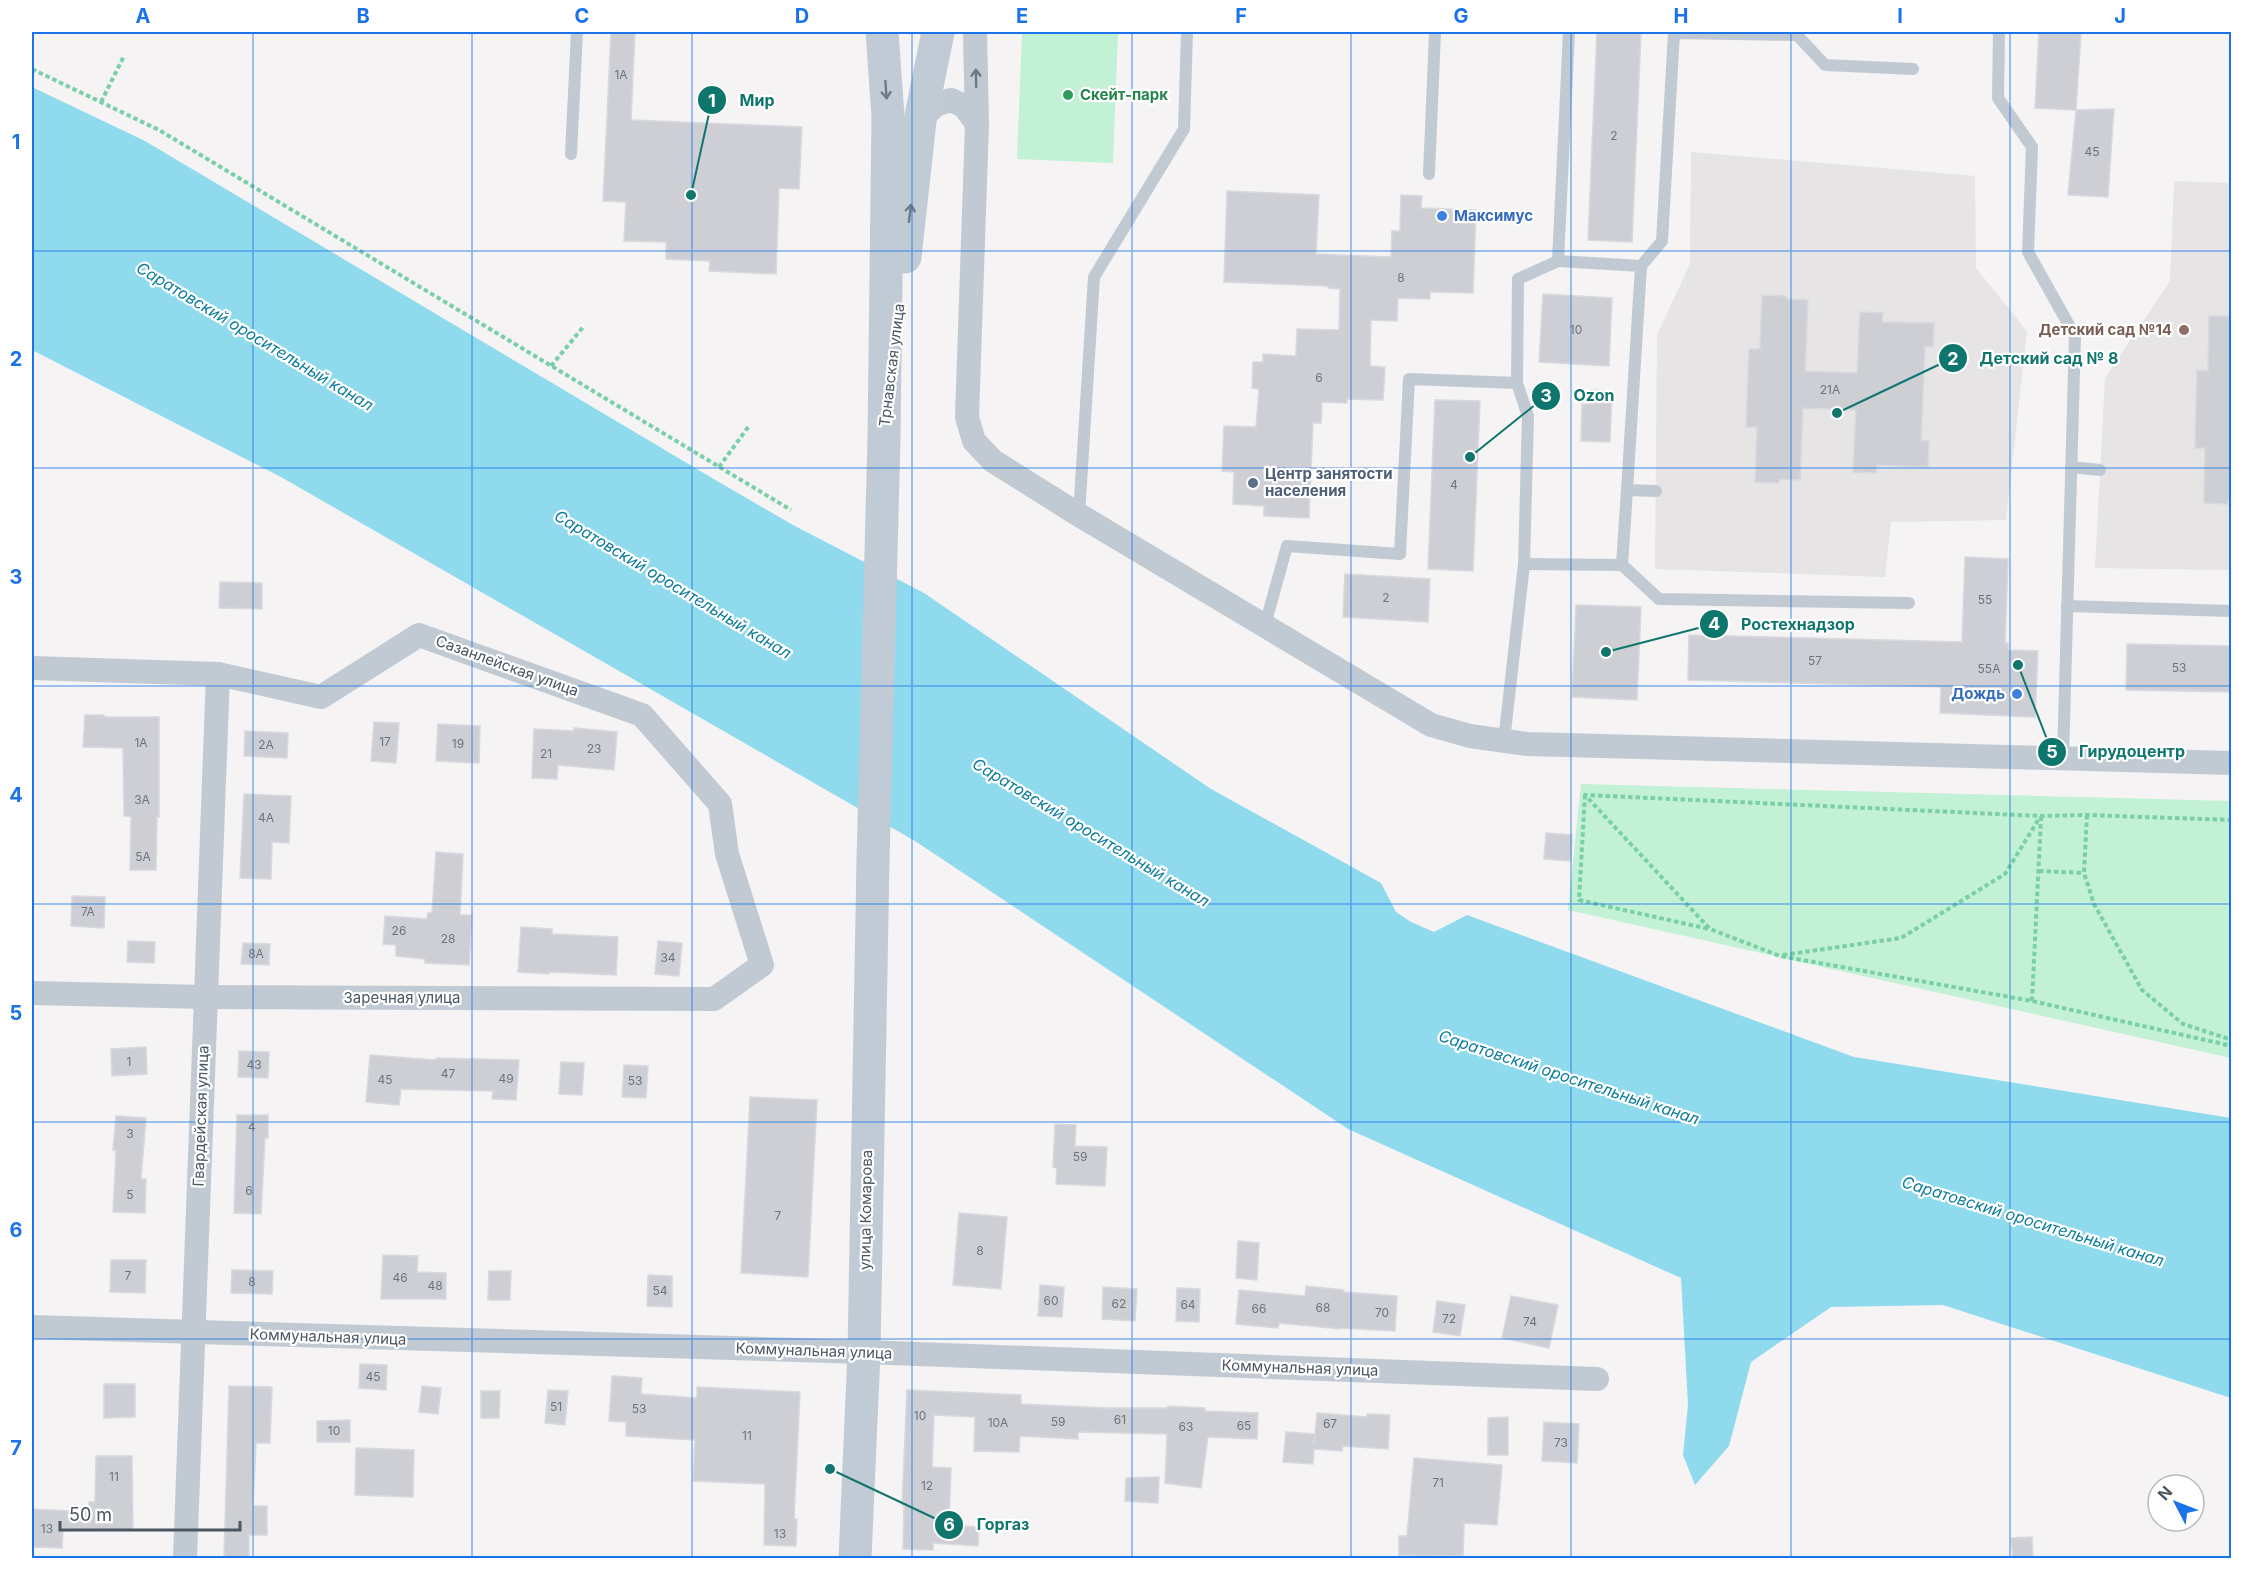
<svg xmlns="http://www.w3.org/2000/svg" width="2263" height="1590" font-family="Inter,sans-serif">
<rect width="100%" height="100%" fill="#f5f3f3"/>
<g fill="#e6e4e5">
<polygon points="1691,152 1975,176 1976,268 2027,331 2006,520 1891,522 1885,577 1655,569 1657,335 1690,264"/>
<polygon points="2174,181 2231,183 2231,570 2095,568 2105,378 2170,281"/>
</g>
<g fill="#c3f1d5">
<polygon points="1022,32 1118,32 1113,163 1017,159"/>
<polygon points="1581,784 2231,801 2231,1058 1568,910"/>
</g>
<polygon fill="#90daee" points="32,87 145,141 712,478 793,525 924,593 1211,789 1381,883 1396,912 1411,922 1434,932 1467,915 1854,1057 2231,1118 2231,1398 1943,1305 1831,1307 1751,1362 1729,1446 1695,1485 1683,1455 1688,1405 1681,1278 1348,1129 915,841 281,477 32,350"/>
<g fill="#cdcfd5" stroke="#d7d9de" stroke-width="1.5">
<polygon points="611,32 635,32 631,120 802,127 799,189 779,188 776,274 709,271 710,261 666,259 666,242 624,241 626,202 603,201"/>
<polygon points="1597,32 1641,32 1632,242 1588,240"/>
<polygon points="2039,32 2081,32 2076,110 2035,108"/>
<polygon points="2114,109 2108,197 2068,195 2076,110"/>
<polygon points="1227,191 1319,195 1316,254 1391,257 1392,231 1400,231 1401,195 1422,196 1421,208 1476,210 1473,293 1430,292 1430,299 1398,298 1397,321 1371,320 1370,366 1385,367 1383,400 1347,399 1347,403 1322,402 1321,423 1313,423 1309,518 1264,516 1264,506 1233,504 1234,472 1222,471 1224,426 1256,427 1259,389 1252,388 1253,362 1263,362 1263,354 1296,356 1297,329 1339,330 1340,289 1328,288 1328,286 1224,282"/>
<polygon points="1543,294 1612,298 1609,366 1539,362"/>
<polygon points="1762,295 1786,296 1786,299 1808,300 1805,371 1857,373 1860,312 1883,313 1882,322 1934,323 1933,347 1925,346 1921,441 1929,441 1928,467 1877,465 1876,473 1853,472 1856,410 1803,408 1800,480 1779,479 1779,483 1755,482 1757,427 1746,427 1749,349 1760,349"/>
<polygon points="2209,316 2232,316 2232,500 2228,500 2228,504 2204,503 2205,448 2195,448 2197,370 2208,371"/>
<polygon points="1590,390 1612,391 1610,442 1581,441 1582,404 1589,404"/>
<polygon points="1435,400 1480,401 1473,571 1428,569"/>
<polygon points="1965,557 2008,559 2005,643 2008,643 2008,650 2038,651 2035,717 1940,713 1941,687 1688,680 1689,635 1962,642"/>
<polygon points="1345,574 1430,579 1428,622 1343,617"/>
<polygon points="220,582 262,583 262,609 219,608"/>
<polygon points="1576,605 1641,607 1637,700 1572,697"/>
<polygon points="2127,644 2232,646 2232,692 2126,690"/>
<polygon points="85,715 104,715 104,717 159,717 159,817 157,817 156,870 130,870 131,816 124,816 123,748 83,747"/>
<polygon points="374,722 399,723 396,763 371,761"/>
<polygon points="438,724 480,726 479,763 436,761"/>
<polygon points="574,728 617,732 614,770 558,765 557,779 532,778 534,729 574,731"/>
<polygon points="245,731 288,733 287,758 244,756"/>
<polygon points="244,794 291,796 289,843 272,842 271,879 240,878"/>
<polygon points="1546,833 1572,835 1571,861 1544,859"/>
<polygon points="436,852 463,854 460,915 472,915 469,965 425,963 425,959 396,956 396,945 383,944 385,916 427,919 428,913 432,913"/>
<polygon points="72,896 105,897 104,928 71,926"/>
<polygon points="521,927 552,929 552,934 618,937 616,975 549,972 549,974 518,972"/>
<polygon points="128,941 155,942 154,963 127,962"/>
<polygon points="658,941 682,943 679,976 655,974"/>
<polygon points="243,943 270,944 269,965 241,964"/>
<polygon points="146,1047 147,1074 112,1076 111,1049"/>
<polygon points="239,1051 269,1052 268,1078 238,1077"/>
<polygon points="370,1055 436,1060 436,1058 519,1060 516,1100 492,1099 493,1091 401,1089 399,1105 366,1102"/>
<polygon points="561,1062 584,1063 582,1095 559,1094"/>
<polygon points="624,1065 648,1066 646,1098 622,1097"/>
<polygon points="750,1097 817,1100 808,1277 741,1273"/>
<polygon points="237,1115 268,1115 268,1138 265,1138 261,1214 234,1213"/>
<polygon points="116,1116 146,1118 141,1179 146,1179 145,1213 113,1212 116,1151 113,1150"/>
<polygon points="1055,1124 1076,1125 1075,1146 1107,1147 1105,1186 1056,1184 1057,1168 1053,1167"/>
<polygon points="959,1213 1007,1217 1001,1289 953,1285"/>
<polygon points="1238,1241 1259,1243 1257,1280 1236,1278"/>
<polygon points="383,1255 418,1256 417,1272 446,1273 446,1299 381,1299"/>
<polygon points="111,1260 146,1260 145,1293 110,1292"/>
<polygon points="232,1270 273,1271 272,1294 231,1293"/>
<polygon points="489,1271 511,1271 510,1300 488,1300"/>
<polygon points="648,1275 672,1276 672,1307 647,1306"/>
<polygon points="1040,1285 1064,1287 1062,1317 1038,1316"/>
<polygon points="1306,1286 1344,1290 1343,1292 1397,1296 1395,1331 1340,1328 1340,1329 1279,1323 1278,1328 1236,1324 1239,1290 1305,1296"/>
<polygon points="1103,1287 1137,1289 1135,1321 1102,1319"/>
<polygon points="1177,1288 1200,1289 1199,1322 1176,1321"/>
<polygon points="1511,1296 1558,1305 1549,1348 1502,1338"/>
<polygon points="1437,1301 1465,1305 1460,1336 1433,1332"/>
<polygon points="360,1364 387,1365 386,1390 359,1388"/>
<polygon points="612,1376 642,1378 641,1394 697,1398 697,1387 800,1392 794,1519 797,1519 796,1546 764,1545 765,1484 693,1481 695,1440 626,1436 626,1422 609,1421"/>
<polygon points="104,1384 135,1384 135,1417 104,1418"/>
<polygon points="229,1386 272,1387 270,1443 256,1443 253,1506 267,1506 267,1535 249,1535 249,1558 224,1558"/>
<polygon points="422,1386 441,1388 438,1414 419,1412"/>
<polygon points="548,1390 568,1391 565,1425 545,1423"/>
<polygon points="907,1390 1021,1395 1021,1404 1107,1408 1168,1408 1168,1406 1205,1408 1205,1411 1258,1413 1257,1439 1208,1437 1201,1488 1165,1483 1167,1434 1078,1432 1078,1439 1020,1436 1019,1452 974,1451 975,1417 934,1415 932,1467 951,1468 949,1525 979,1527 978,1546 933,1543 933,1550 903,1549 904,1505 902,1505"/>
<polygon points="481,1391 500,1391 499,1418 481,1418"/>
<polygon points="1317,1413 1367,1417 1367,1414 1390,1415 1388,1449 1343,1446 1342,1451 1314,1449 1313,1464 1283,1462 1286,1432 1315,1434 1314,1444"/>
<polygon points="1508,1417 1508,1455 1488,1455 1488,1418"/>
<polygon points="350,1420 350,1442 317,1442 317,1421"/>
<polygon points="1544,1422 1579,1424 1577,1463 1542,1461"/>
<polygon points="356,1448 414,1450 413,1497 355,1495"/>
<polygon points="96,1456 132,1456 133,1530 63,1529 62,1548 32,1547 32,1509 88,1512 89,1502 95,1502"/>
<polygon points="1414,1458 1502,1465 1497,1525 1464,1523 1463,1556 1399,1555 1399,1536 1407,1536"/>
<polygon points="1159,1477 1158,1503 1125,1501 1126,1478"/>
<polygon points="2032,1537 2033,1558 2013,1558 2011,1538"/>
</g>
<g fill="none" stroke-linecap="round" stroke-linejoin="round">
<g stroke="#7ad0a6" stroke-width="4" stroke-dasharray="4.5 3" stroke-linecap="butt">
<polyline points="32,69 159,130 791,510"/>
<polyline points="101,102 124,56"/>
<polyline points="551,366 584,326"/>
<polyline points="719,467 749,426"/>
<polyline points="1585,795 1579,900 1709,929"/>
<polyline points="2087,815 2084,873 2094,904 2142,990 2183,1024 2232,1040"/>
<polyline points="2232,820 2087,815 2041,816 1585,795 1710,929 1780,956 2032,1001 2232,1046"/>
<polyline points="2039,871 2084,873"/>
<polyline points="1783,955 1901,938 2005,874 2040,817"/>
<polyline points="2032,1001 2041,817"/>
</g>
<g stroke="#c1cad2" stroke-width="12">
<polyline points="1999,32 1998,98 2032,147 2028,252 2075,336 2063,758"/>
<polyline points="571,154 577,32"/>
<polyline points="1429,174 1435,32"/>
<polyline points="1558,261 1641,266"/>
<polyline points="2071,467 2100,470"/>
<polyline points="1627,490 1641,266 1662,241 1674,33 1797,35 1825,65 1913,69"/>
<polyline points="1079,515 1094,277 1184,129 1187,32"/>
<polyline points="1524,564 1622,565 1627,490 1656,491"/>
<polyline points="1622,565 1659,599 1909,603"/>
<polyline points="2067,606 2232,611"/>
<polyline points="1265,625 1287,546 1400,554 1409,379 1517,383"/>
<polyline points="1504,741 1524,564 1528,416 1517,383 1518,279 1558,261 1569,32"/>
</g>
<g stroke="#c1cad2" stroke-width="24">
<polyline points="975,32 977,124 967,417 974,441 993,461 1079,515 1431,725 1470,736 1527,744 2232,763"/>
<polyline points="920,121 935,105 951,100 964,106 977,124"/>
<polyline points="32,668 218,674 321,697 419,635 642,715 720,804 727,854 762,965 714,999 205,997 32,993"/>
<polyline points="32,1327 864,1352 1597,1379"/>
<polyline points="185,1558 218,674"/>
</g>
<g stroke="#c1cbd6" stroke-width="33">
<polyline points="905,257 920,121 938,32"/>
<polyline points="855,1558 864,1352 873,861 884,438 888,116 882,32"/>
</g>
</g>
<defs><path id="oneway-shaft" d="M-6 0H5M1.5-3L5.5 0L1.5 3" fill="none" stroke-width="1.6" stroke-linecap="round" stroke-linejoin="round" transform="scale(1.5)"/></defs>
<use stroke="#6e7983" href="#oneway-shaft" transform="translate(976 78) rotate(-91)"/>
<g stroke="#6e7984">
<use href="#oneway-shaft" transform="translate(886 90) rotate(86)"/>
<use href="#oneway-shaft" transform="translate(910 213) rotate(-83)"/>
</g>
<path fill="none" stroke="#1a73e8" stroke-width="1.5" stroke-opacity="0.55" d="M253,32V1558M472,32V1558M692,32V1558M912,32V1558M1132,32V1558M1351,32V1558M1571,32V1558M1791,32V1558M2010,32V1558M32,251H2232M32,468H2232M32,686H2232M32,904H2232M32,1122H2232M32,1339H2232"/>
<circle fill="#2e9e5b" stroke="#fff" stroke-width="2" cx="1068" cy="95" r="6"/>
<g fill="#3f7fe0" stroke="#fff" stroke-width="2">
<circle cx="1442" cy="216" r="6"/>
<circle cx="2017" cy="694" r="6"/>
</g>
<circle fill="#8d6e63" stroke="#fff" stroke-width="2" cx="2184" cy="330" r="6"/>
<circle fill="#5c6f8a" stroke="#fff" stroke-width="2" cx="1253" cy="483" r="6"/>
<g text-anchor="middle" stroke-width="4.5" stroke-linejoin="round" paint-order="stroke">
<g font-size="12" fill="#6b747e">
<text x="621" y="79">1А</text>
<text x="1614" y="140">2</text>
<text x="2092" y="156">45</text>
<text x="1401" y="282">8</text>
<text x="1576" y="334">10</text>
<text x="1319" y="382">6</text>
<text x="1830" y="394">21А</text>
<text x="1454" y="489">4</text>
<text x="1386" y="602">2</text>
<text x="1985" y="604">55</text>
<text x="1815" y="665">57</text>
<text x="2179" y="672">53</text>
<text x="1989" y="673">55А</text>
<text x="385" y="746">17</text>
<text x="141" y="747">1А</text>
<text x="458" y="748">19</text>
<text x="266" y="749">2А</text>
<text x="594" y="753">23</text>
<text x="546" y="758">21</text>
<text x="142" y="804">3А</text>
<text x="266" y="822">4А</text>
<text x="143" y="861">5А</text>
<text x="88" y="916">7А</text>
<text x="399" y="935">26</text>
<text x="448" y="943">28</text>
<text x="256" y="958">8А</text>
<text x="668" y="962">34</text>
<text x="129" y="1066">1</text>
<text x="254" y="1069">43</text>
<text x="448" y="1078">47</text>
<text x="506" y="1083">49</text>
<text x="385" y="1084">45</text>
<text x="635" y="1085">53</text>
<text x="252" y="1131">4</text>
<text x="130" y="1138">3</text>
<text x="1080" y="1161">59</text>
<text x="249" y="1195">6</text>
<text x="130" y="1199">5</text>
<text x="778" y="1220">7</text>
<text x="980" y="1255">8</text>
<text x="128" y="1280">7</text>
<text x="400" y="1282">46</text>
<text x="252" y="1286">8</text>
<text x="435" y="1290">48</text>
<text x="660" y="1295">54</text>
<text x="1051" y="1305">60</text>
<text x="1119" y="1308">62</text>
<text x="1188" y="1309">64</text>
<text x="1323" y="1312">68</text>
<text x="1259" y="1313">66</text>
<text x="1382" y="1317">70</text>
<text x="1449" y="1323">72</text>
<text x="1530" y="1326">74</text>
<text x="373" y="1381">45</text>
<text x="556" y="1411">51</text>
<text x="639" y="1413">53</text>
<text x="920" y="1420">10</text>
<text x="1120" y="1424">61</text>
<text x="1058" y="1426">59</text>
<text x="998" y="1427">10А</text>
<text x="1330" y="1428">67</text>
<text x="1244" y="1430">65</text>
<text x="1186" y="1431">63</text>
<text x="334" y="1435">10</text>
<text x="747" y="1440">11</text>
<text x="1561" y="1447">73</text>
<text x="114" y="1481">11</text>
<text x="1438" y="1487">71</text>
<text x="927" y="1490">12</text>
<text x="47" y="1533">13</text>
<text x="780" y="1538">13</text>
</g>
<g font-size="15" font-weight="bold" fill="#27864d" stroke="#fff" text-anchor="start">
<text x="1080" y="100">Скейт-парк</text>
</g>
<g font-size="15" font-weight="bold" fill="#366cbe" stroke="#fff" text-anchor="start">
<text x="1454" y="221">Максимус</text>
<text x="2005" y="699" text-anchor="end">Дождь</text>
</g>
<g font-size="15" font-weight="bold" fill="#785e54" stroke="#fff" text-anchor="end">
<text x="2172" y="335">Детский сад №14</text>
</g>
<g font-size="15" fill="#4a5661" stroke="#fff">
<text transform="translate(892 365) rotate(-83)" y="5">Трнавская улица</text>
<text transform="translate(507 666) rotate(20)" y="5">Сазанлейская улица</text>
<text x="402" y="1003">Заречная улица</text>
<text transform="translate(201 1116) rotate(-88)" y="5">Гвардейская улица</text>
<text transform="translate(866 1210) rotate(-89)" y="5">улица Комарова</text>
<text transform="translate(328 1337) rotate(2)" y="5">Коммунальная улица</text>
<text transform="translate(814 1351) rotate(2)" y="5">Коммунальная улица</text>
<text transform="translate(1300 1368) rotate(2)" y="5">Коммунальная улица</text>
</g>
<g font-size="15" font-weight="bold" fill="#4e5e75" stroke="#fff" text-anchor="start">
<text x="1265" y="479">Центр занятости<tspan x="1265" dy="17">населения</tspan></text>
</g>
<g font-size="16" font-style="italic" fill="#0c7c9b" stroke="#fff">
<text transform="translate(255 336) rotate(31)" y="6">Саратовский оросительный канал</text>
<text transform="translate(673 584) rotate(31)" y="6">Саратовский оросительный канал</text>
<text transform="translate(1091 832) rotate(31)" y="6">Саратовский оросительный канал</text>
<text transform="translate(1569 1077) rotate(18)" y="6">Саратовский оросительный канал</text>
<text transform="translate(2033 1221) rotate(17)" y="6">Саратовский оросительный канал</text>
</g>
</g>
<path fill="none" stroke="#0f766e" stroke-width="2" d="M691 195L712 100M1837 413L1953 358M1470 457L1546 396M1606 652L1714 624M2018 665L2052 752M830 1469L949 1525"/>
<g fill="#0f766e" stroke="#fff" stroke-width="2">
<circle cx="691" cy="195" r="6"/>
<circle cx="1837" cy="413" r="6"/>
<circle cx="1470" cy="457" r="6"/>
<circle cx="1606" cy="652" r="6"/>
<circle cx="2018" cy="665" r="6"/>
<circle cx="830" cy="1469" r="6"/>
<circle cx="712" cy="100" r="15"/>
<circle cx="1953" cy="358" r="15"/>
<circle cx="1546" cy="396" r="15"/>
<circle cx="1714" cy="624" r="15"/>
<circle cx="2052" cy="752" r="15"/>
<circle cx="949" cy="1525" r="15"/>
</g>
<g font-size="18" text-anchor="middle" font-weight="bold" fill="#fff">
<text x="712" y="107">1</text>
<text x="1953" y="365">2</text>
<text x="1546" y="402">3</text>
<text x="1714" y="630">4</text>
<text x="2052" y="758">5</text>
<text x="949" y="1531">6</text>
</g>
<g font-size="16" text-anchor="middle" font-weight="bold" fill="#0f766e" stroke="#fff" stroke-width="4.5" stroke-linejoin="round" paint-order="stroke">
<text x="757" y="106">Мир</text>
<text x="2049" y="364">Детский сад № 8</text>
<text x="1594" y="401">Ozon</text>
<text x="1798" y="630">Ростехнадзор</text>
<text x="2132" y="757">Гирудоцентр</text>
<text x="1003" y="1530">Горгаз</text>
</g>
<rect width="2263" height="1590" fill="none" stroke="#ffffff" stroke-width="66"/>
<g transform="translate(2176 1503) rotate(312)"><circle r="28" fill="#ffffff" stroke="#b7bbc0" stroke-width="1.5"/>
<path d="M0-4.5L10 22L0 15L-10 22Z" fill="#1a73e8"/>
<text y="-9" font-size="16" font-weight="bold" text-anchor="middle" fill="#4a5661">N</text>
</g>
<path d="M60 1521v9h180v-9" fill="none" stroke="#4a5661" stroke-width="3"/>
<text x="69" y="1521" font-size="18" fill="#4a5661" stroke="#ffffff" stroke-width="4.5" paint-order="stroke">50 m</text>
<rect x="33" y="33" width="2197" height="1524" fill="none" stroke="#1a73e8" stroke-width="2"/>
<g font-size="20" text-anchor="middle" font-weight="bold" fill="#1a73e8">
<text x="143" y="23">A</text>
<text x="363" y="23">B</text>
<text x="582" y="23">C</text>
<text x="802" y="23">D</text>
<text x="1022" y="23">E</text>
<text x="1241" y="23">F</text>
<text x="1461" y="23">G</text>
<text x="1681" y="23">H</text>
<text x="1900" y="23">I</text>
<text x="2120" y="23">J</text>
<text x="16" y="149">1</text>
<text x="16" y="366">2</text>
<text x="16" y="584">3</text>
<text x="16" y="802">4</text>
<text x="16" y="1020">5</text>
<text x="16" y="1237">6</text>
<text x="16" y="1455">7</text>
</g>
</svg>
